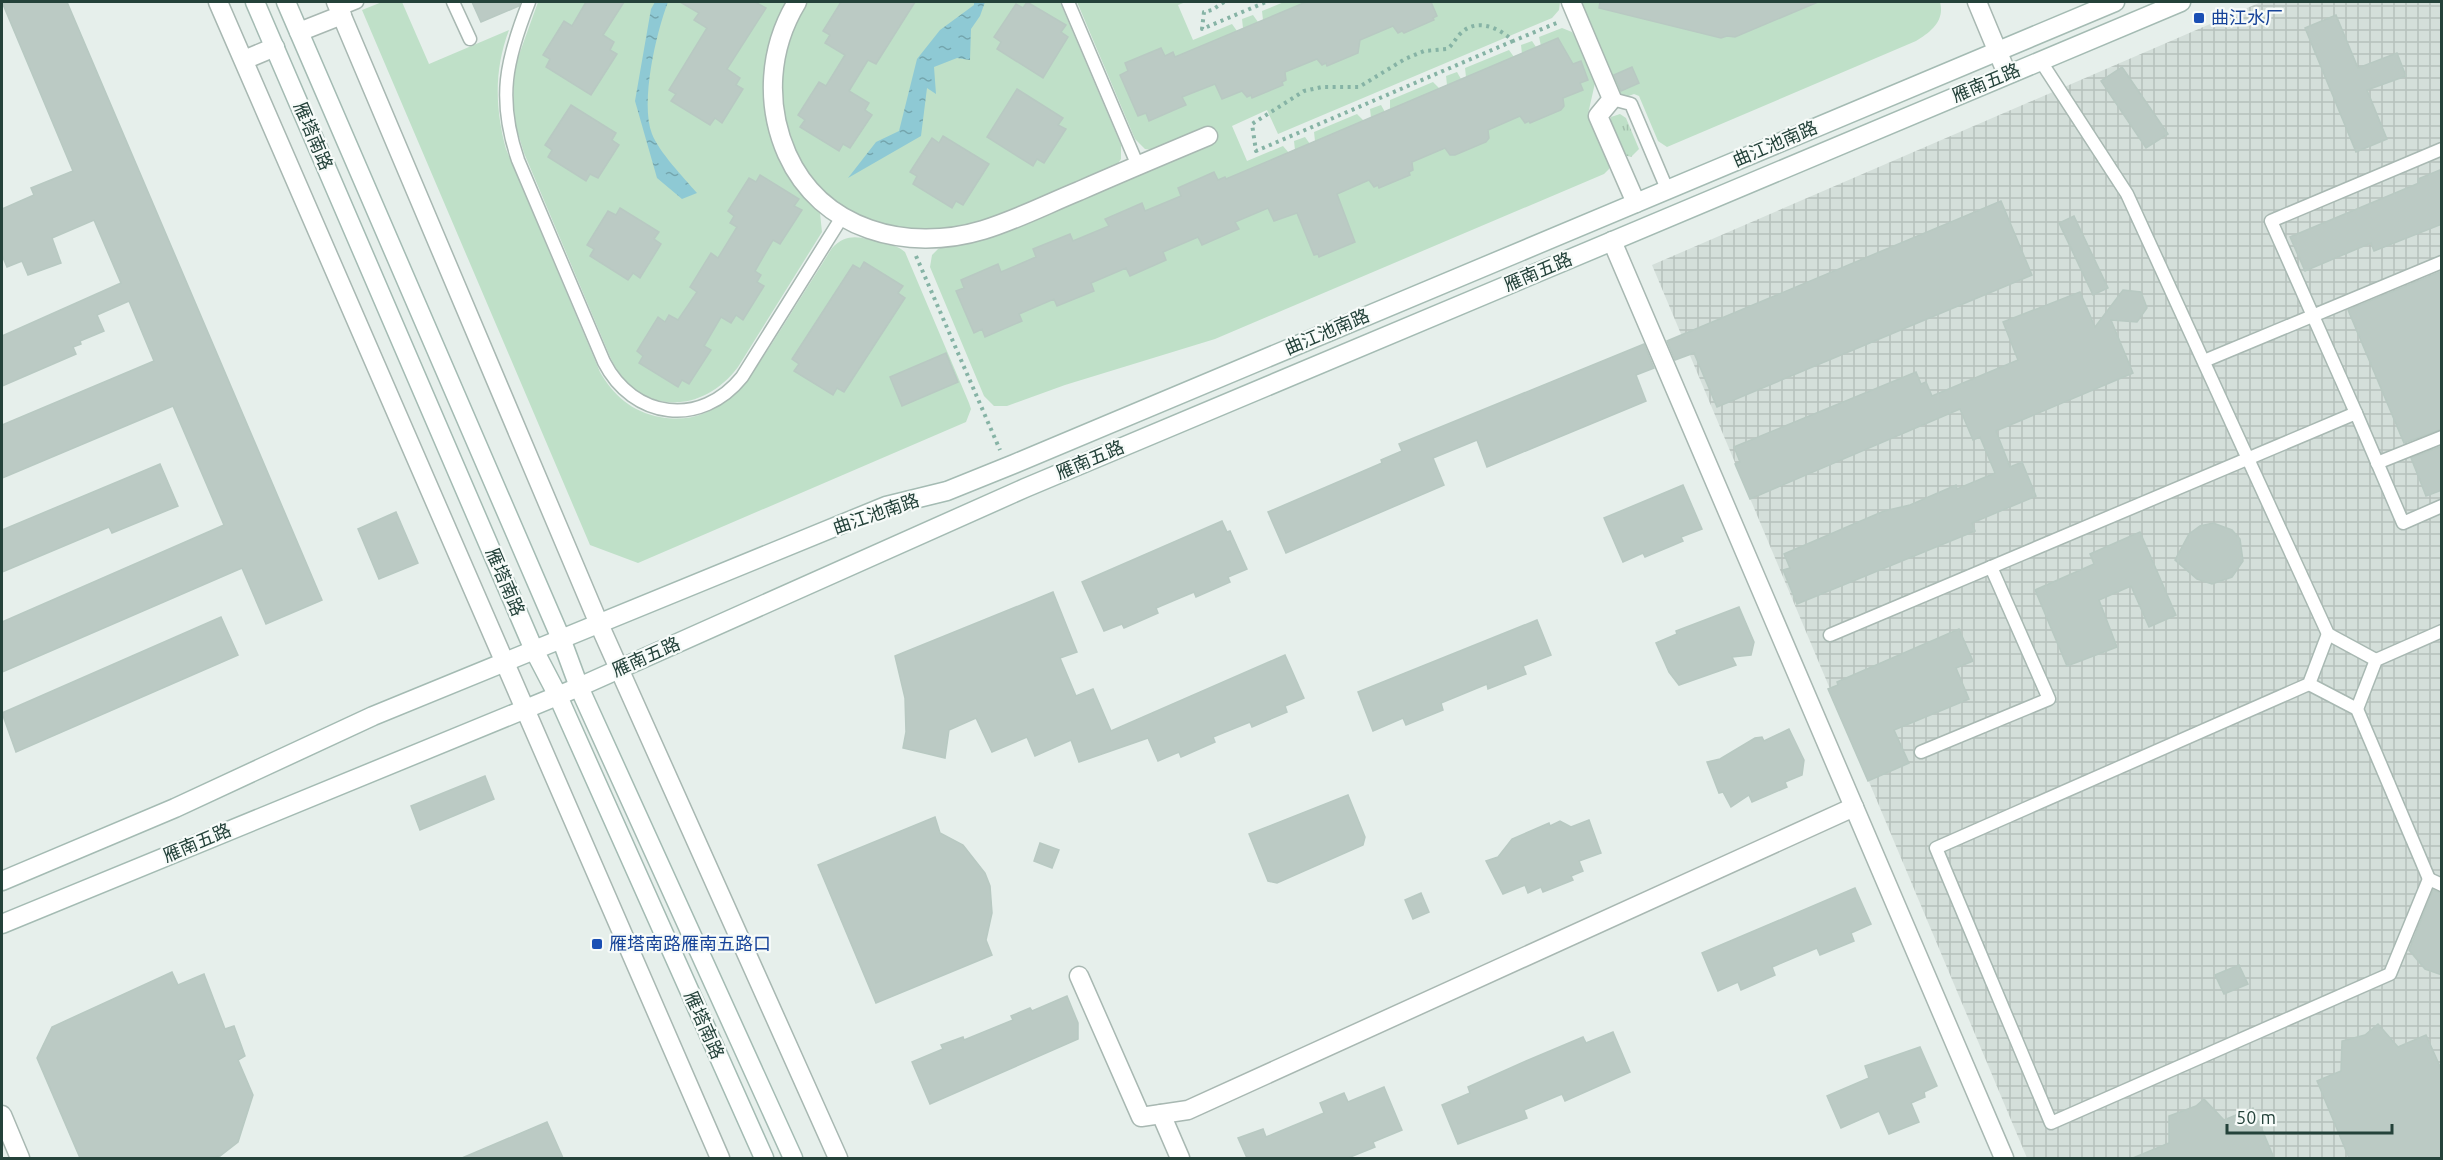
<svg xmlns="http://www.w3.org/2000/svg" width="2443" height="1160" font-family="Ubuntu,'Noto Sans SC',sans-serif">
<defs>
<pattern id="industrial-grid" width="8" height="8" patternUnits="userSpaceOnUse" patternTransform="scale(1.5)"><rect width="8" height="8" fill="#d4dfda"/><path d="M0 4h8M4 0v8" fill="none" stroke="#b6c1bc"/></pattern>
<pattern id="grass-tufts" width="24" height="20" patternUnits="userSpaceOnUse" patternTransform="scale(1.5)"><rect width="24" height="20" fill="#bfe0c8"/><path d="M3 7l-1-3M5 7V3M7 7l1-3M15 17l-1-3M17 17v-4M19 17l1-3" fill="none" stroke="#a4c1ad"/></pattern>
<pattern id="water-ripples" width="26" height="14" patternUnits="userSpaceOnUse" patternTransform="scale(1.5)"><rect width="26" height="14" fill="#8ec9d4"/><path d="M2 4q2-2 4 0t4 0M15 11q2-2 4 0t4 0" fill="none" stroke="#74a5ad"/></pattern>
</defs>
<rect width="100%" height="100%" fill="#e6efeb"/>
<polygon fill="url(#industrial-grid)" points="2261,2 2441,2 2441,1158 2027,1158 1652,265"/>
<polygon fill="url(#grass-tufts)" points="1620,114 1626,118 1639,149 1631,157 1624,155 1610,122 1611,117"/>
<g fill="#bfe0c8">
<path d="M382,2H402L429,64L509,30C494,70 495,108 506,149L600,372C613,395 632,412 660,417C724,429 754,371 783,326C799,300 816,274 832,248C848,231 863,238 882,243C891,245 898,246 905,252L969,403L971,409L966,422L638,563L590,545L362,10Z"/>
<path d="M538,2H788L765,84L815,206L820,213L822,232L738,367C702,415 639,416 611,359L524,153L516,127L513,101L515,66Z"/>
<path d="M806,2H1060L1121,145V159L1117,165C1067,187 987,231 934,231C905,231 876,226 850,213C776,175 763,66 806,2Z"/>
<polygon points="1077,2 1186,2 1178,5 1193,40 1232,24 1237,31 1243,28 1242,19 1253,15 1258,22 1263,20 1262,11 1284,2 1560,2 1559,10 1552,18 1278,134 1267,110 1232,126 1247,161 1283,146 1289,153 1295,150 1294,141 1305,137 1310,144 1315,141 1314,132 1357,114 1364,121 1371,118 1370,109 1381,105 1385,112 1390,109 1390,100 1433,82 1440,89 1447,85 1446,76 1457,72 1461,79 1466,77 1465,68 1509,50 1514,57 1522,54 1521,45 1532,41 1536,47 1541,46 1539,37 1562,28 1572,32 1575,37 1595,83 1588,114 1609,162 1609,169 1604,174 1215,339 1065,385 1007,406 994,406 984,396 930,267 932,255 938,249 1152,150 1145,149 1135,139"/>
<path d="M1581,2H1940C1945,21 1931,32 1916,41L1667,147L1658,141L1639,96L1634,94L1626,97L1620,93Z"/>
</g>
<g fill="url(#water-ripples)">
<path d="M655,2H668C656,33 640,102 652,134C659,152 684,178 697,193L682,199L657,178L635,101L651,9Z"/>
<polygon points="974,2 985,2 980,16 971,29 970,60 957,58 934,67 936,94 927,88 921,136 848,178 876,142 899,131 917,59 940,30 974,5"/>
</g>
<g fill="#bbcac4" stroke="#b8c9c2" stroke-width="1.5">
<polygon points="2,2 67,2 322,600 266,624 242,568 2,672 2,622 224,525 173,406 2,478 2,425 154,361 129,301 97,315 104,331 80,341 81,344 73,347 76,354 2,386 2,336 121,283 94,220 52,238 61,263 28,275 22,261 7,267 2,255 2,209 34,195 31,188 73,171"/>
<polygon points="472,2 520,2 519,6 481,22"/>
<polygon points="586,2 624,2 603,35 614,42 610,50 617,54 591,95 546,67 550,59 543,55 564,21 572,26"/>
<polygon points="680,2 755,2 766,8 727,69 740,78 736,85 743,89 722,123 715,118 710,125 671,101 676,94 669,90 707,28 694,20 699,13"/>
<polygon points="841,2 915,2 876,64 868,60 849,91 869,103 865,110 872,115 850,148 843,144 839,151 800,127 805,120 798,115 819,82 826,86 845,55 825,43 830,35 823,31"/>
<polygon points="1027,2 1066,25 1061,32 1068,37 1043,78 997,49 1001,42 994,37 1016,4 1023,8"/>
<polygon points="1306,2 1431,2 1437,16 1433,18 1434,20 1404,33 1402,31 1398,33 1393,26 1360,40 1358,53 1327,66 1326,63 1322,65 1317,59 1285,72 1286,80 1282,82 1283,85 1252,98 1251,95 1247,97 1242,91 1222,99 1215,84 1182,97 1186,105 1149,121 1146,113 1138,116 1120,75 1128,71 1125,63 1161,48 1165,56 1173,52 1175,57"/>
<polygon points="1600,2 1818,2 1735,37 1727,36 1721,38 1599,8"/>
<polygon points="2336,15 2358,68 2397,53 2406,76 2367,90 2387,139 2356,152 2305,28"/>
<polygon points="1558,38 1573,64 1581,61 1588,80 1580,83 1583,90 1563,98 1564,106 1561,110 1530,123 1529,121 1525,123 1520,116 1488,130 1489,138 1486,142 1455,155 1450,155 1445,148 1412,162 1413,170 1409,172 1410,175 1379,188 1378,185 1374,187 1369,180 1337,194 1355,242 1319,257 1318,254 1314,255 1297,213 1274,221 1268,208 1235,222 1239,229 1202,245 1198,237 1163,252 1166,260 1130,276 1126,268 1091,283 1094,291 1057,306 1054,299 1019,314 1022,321 985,337 982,329 974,333 956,291 964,288 961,280 998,264 1001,272 1036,257 1033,249 1070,234 1073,241 1109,226 1105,219 1142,203 1145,211 1181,196 1178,188 1214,172 1218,180 1225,177 1226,179"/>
<polygon points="1632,67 1639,83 1621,91 1614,75"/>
<polygon points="2122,67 2168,134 2146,148 2101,81"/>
<polygon points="1017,89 1063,118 1058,125 1066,129 1044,163 1037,159 1033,166 987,137"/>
<polygon points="571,105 616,133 612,140 619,145 598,178 590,174 586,181 548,157 552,150 545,145"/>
<polygon points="943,136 989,164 963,205 956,201 952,208 913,184 917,176 910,172 932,138 939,143"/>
<polygon points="2442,169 2442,224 2374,251 2371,243 2305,271 2290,237 2419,183 2418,179"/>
<polygon points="760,175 799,199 794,206 802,210 780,244 773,240 755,271 761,275 757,282 764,286 743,320 736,315 731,323 721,317 704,346 711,350 689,384 682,380 678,387 639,363 643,356 637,351 658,317 665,322 669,315 678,320 697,292 690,287 711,253 718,258 737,227 730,223 734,216 728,211 749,178 756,182"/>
<polygon points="2001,201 2032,275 1717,407 1694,353 1675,360 1667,341"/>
<polygon points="620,208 659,232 654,239 661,244 640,278 633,273 628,280 590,256 594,249 587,245 608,211 616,215"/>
<polygon points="2074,216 2108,288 2093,295 2059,223"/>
<polygon points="864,262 903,286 898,293 905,298 844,392 837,388 833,395 794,371 799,364 792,359 853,265 860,269"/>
<polygon points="2442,271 2442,429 2404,443 2348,310"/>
<polygon points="2123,290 2141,292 2147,308 2137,322 2111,320 2133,373 1996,431 2010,467 2022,462 2036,496 1972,523 1975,531 1797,604 1783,570 1790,568 1784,554 1884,511 1910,505 1956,485 1957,489 1995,473 1980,437 1973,440 1960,409 1750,499 1735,464 1740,462 1734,447 1916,372 1921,384 1926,382 1932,396 2018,360 2003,322 2080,292 2095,327"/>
<polygon points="1644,344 1654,368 1636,375 1646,401 1487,467 1477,440 1433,458 1444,485 1286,553 1268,512 1382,463 1381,460 1402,451 1399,444"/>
<polygon points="946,353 958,382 902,406 890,377"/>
<polygon points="2442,446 2442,490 2426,496 2411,458"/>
<polygon points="160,464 178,506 112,533 109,527 2,572 2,530"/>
<polygon points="1683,485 1702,529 1681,537 1683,541 1645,557 1643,553 1623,562 1604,518"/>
<polygon points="396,512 418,563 379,579 358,529"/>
<polygon points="1222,521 1227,532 1230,531 1247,569 1228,577 1230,582 1196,597 1194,592 1156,608 1158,613 1124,628 1122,624 1104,631 1082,582"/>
<polygon points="2213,523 2232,530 2240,539 2243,561 2232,577 2212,584 2197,579 2175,560 2189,534 2200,526"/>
<polygon points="2140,532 2176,615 2149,627 2131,586 2099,600 2117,647 2067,666 2035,590 2094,564 2090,554"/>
<polygon points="1053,592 1077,652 1060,658 1076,696 1093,689 1111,731 1285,655 1304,698 1285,706 1287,712 1252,727 1250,722 1213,737 1215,742 1181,757 1179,752 1158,761 1148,738 1079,762 1071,740 1035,756 1027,737 992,752 976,718 949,730 945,758 903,748 906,732 905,698 895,656"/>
<polygon points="1739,607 1754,642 1751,655 1732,657 1736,665 1679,685 1669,672 1656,643 1677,634 1676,631"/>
<polygon points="221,617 238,655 16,752 2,713"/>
<polygon points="1537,620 1551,655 1523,666 1526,674 1488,689 1487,684 1441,703 1443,710 1406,725 1403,718 1373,731 1358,692"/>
<polygon points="1959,629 1973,661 1956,668 1969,699 1894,730 1909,763 1868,781 1828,689 1838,685 1837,682"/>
<polygon points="1789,729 1804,760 1802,775 1785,782 1787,787 1752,802 1749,795 1731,807 1723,792 1719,793 1707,762 1720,759 1755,738 1762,737 1764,741"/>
<polygon points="485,776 494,799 420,830 411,806"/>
<polygon points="1348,795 1365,837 1363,845 1277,883 1268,881 1249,834"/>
<polygon points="935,817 940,833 963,845 985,873 990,886 992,913 986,940 992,955 876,1003 818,865"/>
<polygon points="1589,820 1601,853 1579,861 1583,871 1571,876 1573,880 1543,892 1541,887 1528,893 1525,885 1503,894 1486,861 1498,857 1512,839 1549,823 1550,826 1560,821 1571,827"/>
<polygon points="1040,843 1059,850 1052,868 1034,861"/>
<polygon points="1855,888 1871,924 1851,933 1854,941 1820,955 1817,948 1772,967 1775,975 1741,990 1738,982 1718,991 1702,953"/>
<polygon points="2433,890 2442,893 2442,975 2425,969 2409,950"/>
<polygon points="1421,893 1429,912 1413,919 1405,900"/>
<polygon points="2239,965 2248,984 2224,994 2215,975"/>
<polygon points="172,972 178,985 204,974 225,1029 234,1026 240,1042 245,1056 238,1060 253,1095 238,1142 220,1156 207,1158 80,1158 37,1058 52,1027"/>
<polygon points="1067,996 1078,1023 1078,1039 930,1104 912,1062 943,1049 941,1045 963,1037 964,1040 1013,1020 1011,1016 1030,1008 1032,1011"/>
<polygon points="2378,1024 2398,1047 2426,1035 2442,1071 2442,1158 2349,1158 2317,1081 2341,1071 2342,1041 2365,1035"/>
<polygon points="1613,1032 1630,1072 1565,1101 1562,1094 1524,1110 1527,1118 1458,1144 1442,1105 1470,1093 1468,1087 1526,1061 1583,1037 1586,1043"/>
<polygon points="1920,1047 1937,1086 1924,1092 1925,1097 1911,1103 1919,1122 1889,1134 1879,1111 1841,1128 1827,1096 1869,1078 1865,1066"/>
<polygon points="1384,1087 1402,1130 1373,1142 1375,1147 1348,1158 1247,1158 1238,1138 1263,1129 1266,1137 1324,1113 1320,1103 1344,1093 1348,1102"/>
<polygon points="2204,1099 2224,1120 2253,1108 2274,1158 2133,1158 2169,1143 2169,1116 2196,1106"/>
<polygon points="547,1122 563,1158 462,1158"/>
</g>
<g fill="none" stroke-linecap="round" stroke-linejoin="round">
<defs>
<g id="service">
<polyline points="453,2 470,39"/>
<path d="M529,2C506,60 497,99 518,160L604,362C633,419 701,428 742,377L842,217"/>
<polyline points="1068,2 1138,166"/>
<polyline points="340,9 357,2"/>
<polyline points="2040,60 2127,194 2328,634 2376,660"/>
<polyline points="1612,99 1631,104 1667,189"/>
<polyline points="2204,361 2442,262"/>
<polyline points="2356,413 2271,221 2442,149"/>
<polyline points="2377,463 2442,437"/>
<polyline points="2328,634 2309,684 1936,848 2051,1123 2390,974 2429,879 2442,885"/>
<polyline points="1830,635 2356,413 2403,523 2442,506"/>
<polyline points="2309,684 2357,709 2429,879"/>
<polyline points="2357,709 2376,660 2442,631"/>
<polyline points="1921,752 2049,699 1991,567"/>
</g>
<g id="minor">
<polyline points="218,2 720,1158"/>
<polyline points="336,2 599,624 838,1158"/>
<path d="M797,2C769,48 765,104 787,154C821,230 907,253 983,230C1016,220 1047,204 1079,191C1122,172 1165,154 1208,136"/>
<polyline points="1571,2 1612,99 1598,116 1636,203"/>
<polyline points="299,32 342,15"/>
<polyline points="244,60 275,47"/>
<polyline points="1612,241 2004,1158"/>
<polyline points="1079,976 1141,1117 1188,1110 1854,807"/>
<polyline points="1161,1114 1180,1158"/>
</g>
<g id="tertiary">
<polyline points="1977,2 2007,74"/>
<polyline points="2,1115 20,1158"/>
</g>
<g id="secondary">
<polyline points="255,2 534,650 557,694 764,1158"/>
<polyline points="286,2 562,641 579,687 793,1158"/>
<polyline points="2,881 175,808 373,716 886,506 947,491 1014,464 2115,2"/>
<polyline points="2,924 579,687 1025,488 2181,2"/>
</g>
</defs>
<use href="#service" stroke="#a8b8b2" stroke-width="15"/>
<use href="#minor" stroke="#a8b8b2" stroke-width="21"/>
<use href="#tertiary" stroke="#a8b8b2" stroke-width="21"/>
<use href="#secondary" stroke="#a4bbb3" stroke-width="21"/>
<g stroke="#86b3a5" stroke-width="4" stroke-dasharray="3 4.5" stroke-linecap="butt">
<polyline points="1224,2 1212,10 1204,12 1202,29 1266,2"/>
<path d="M1513,41L1256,151L1252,124L1304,91L1322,87H1359L1405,59L1424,51L1447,49C1453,45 1455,39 1460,34C1476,17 1500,28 1513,41L1559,22"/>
<polyline points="916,256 1000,450"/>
</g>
<use href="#service" stroke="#fff" stroke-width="12"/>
<use href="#minor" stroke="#fff" stroke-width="18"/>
<use href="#tertiary" stroke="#fff" stroke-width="18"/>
<use href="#secondary" stroke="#fff" stroke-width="18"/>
</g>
<g fill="#1a4fb4" stroke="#f7fbf9" stroke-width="2">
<rect x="2193" y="12" width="12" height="12" rx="3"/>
<rect x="591" y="938" width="12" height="12" rx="3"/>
</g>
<g text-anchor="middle" stroke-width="4.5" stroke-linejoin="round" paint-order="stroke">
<g font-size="18" fill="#164399" stroke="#f7fbf9" text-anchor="start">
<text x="2211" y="24">曲江水厂</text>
<text x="609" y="950">雁塔南路雁南五路口</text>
</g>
<g font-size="18" fill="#24423a" stroke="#f7fbf9">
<text transform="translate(1986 83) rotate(-23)" y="6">雁南五路</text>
<text transform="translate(313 136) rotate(67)" y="6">雁塔南路</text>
<text transform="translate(1775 144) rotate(-23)" y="6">曲江池南路</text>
<text transform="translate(1538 272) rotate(-23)" y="6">雁南五路</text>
<text transform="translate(1327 332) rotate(-23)" y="6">曲江池南路</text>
<text transform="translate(1090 460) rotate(-23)" y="6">雁南五路</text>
<text transform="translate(876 514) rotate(-19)" y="6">曲江池南路</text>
<text transform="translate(505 582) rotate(67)" y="6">雁塔南路</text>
<text transform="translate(646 657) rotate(-24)" y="6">雁南五路</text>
<text transform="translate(197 843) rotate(-23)" y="6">雁南五路</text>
<text transform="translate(704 1025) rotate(66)" y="6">雁塔南路</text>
</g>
</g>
<rect width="2443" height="1160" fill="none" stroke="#24423a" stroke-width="6"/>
<path d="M2227 1124v9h165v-9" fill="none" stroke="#24423a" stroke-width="3"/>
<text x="2236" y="1124" font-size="18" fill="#24423a" stroke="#f7fbf9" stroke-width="4.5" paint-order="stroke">50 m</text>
</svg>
